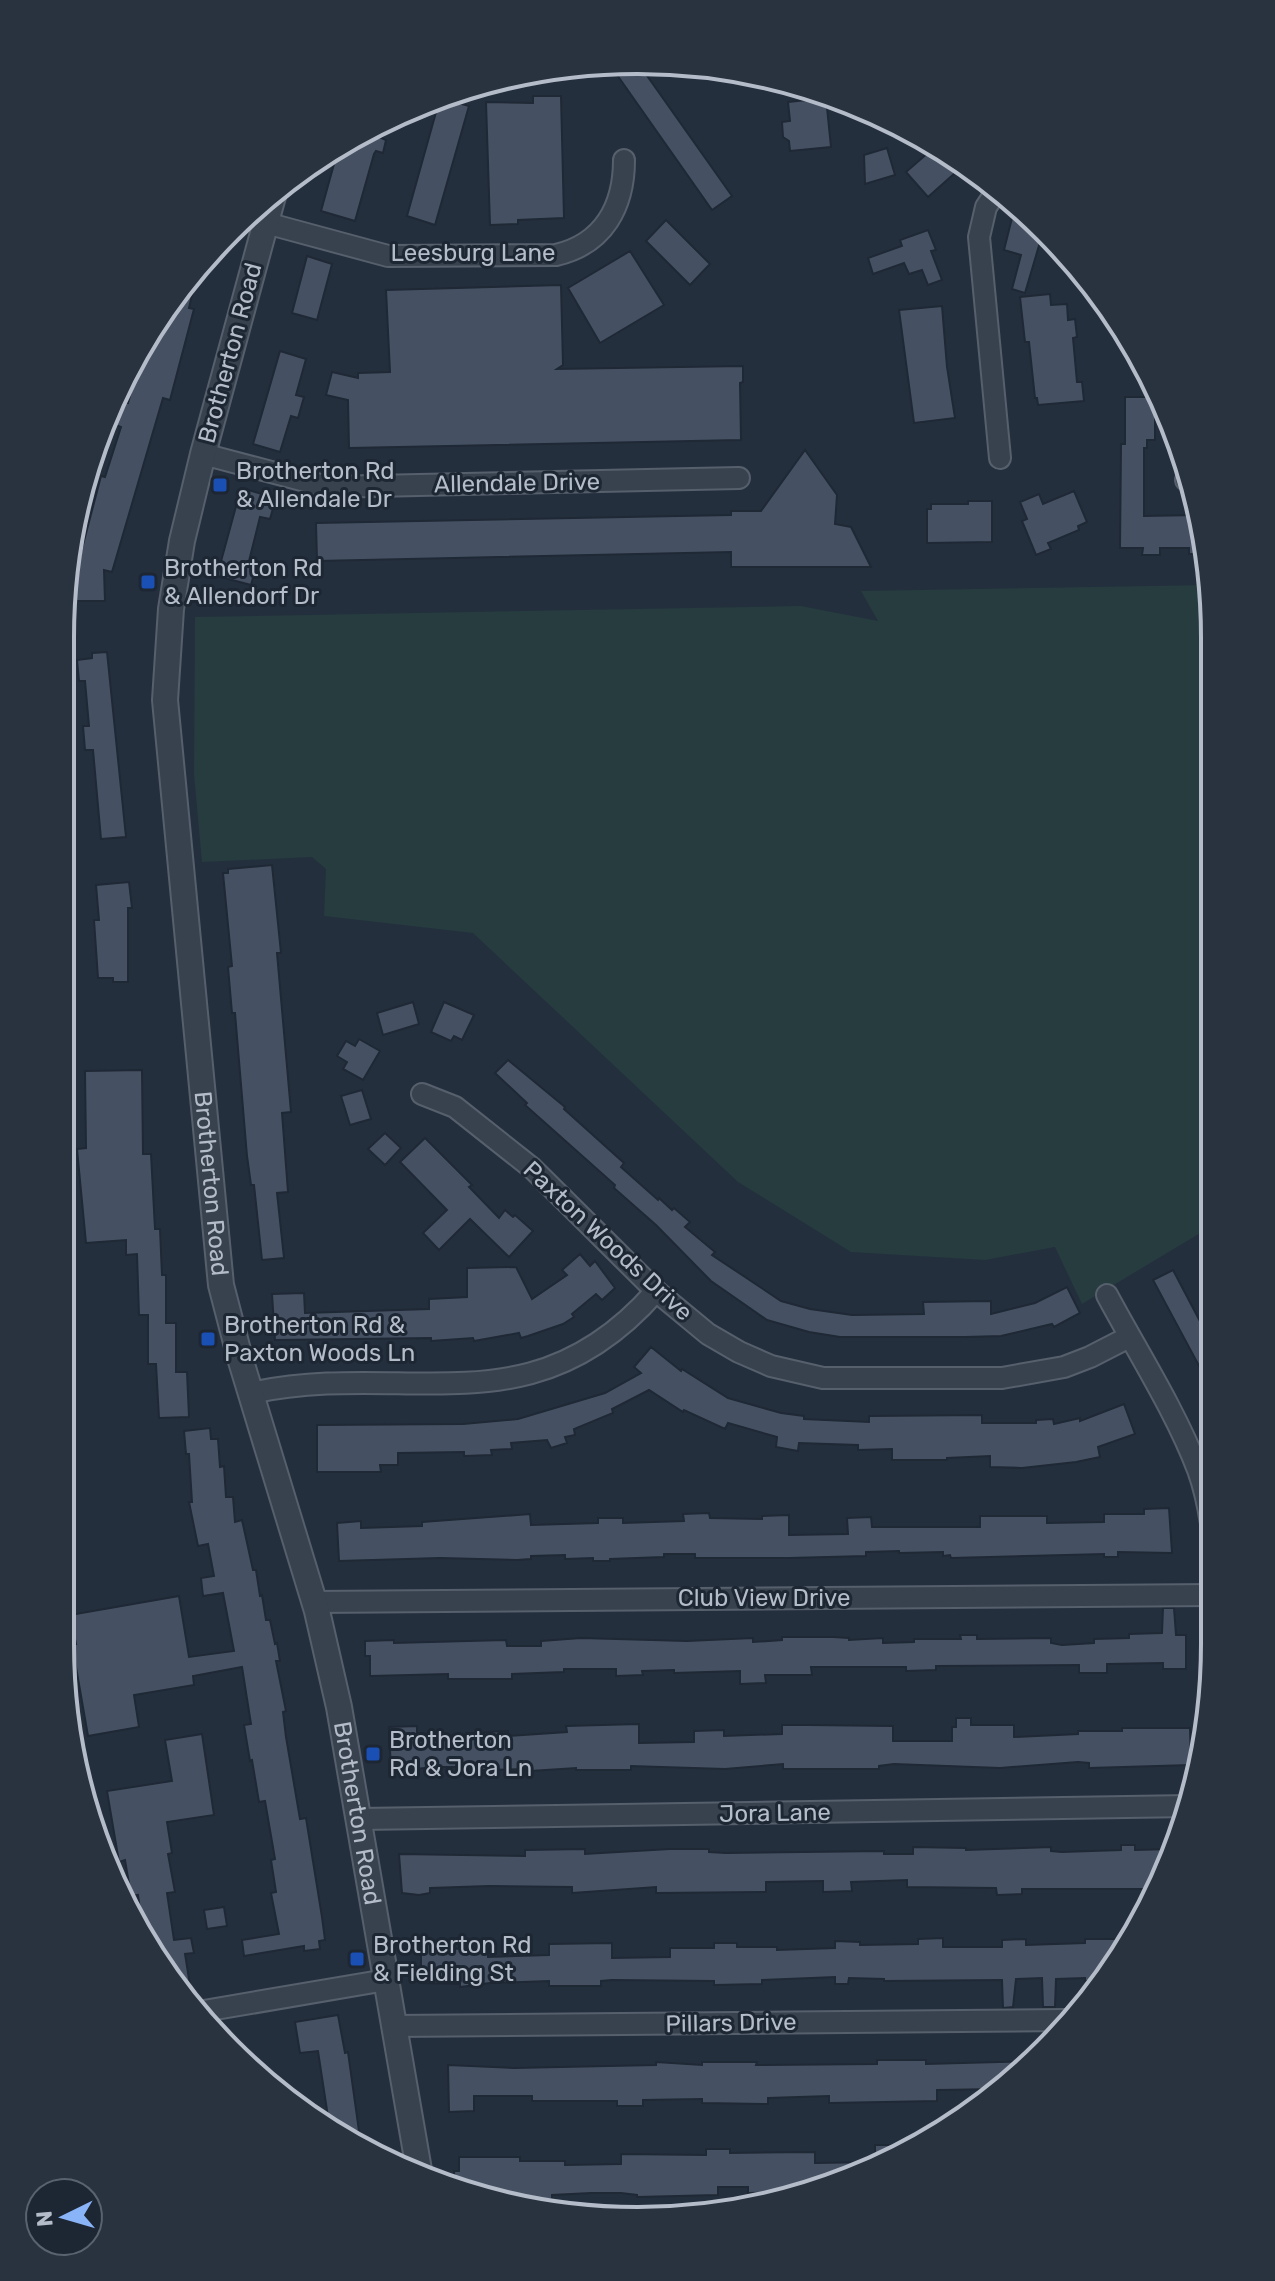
<svg xmlns="http://www.w3.org/2000/svg" width="1275" height="2281" font-family="Rubik,sans-serif">
<rect width="100%" height="100%" fill="#242f3e"/>
<polygon fill="#263c3f" points="1210,585 1212,1226 1082,1304 1055,1247 985,1260 851,1252 738,1182 473,933 324,916 326,869 312,857 202,862 194,774 195,617 801,606 878,621 861,591"/>
<g fill="#455162" stroke="#1f2835" stroke-width="2">
<polygon points="608,62 638,63 732,196 712,210"/>
<polygon points="533,96 561,96 564,218 518,220 518,224 490,225 486,102 533,103"/>
<polygon points="440,98 469,106 435,225 407,216"/>
<polygon points="826,98 831,147 790,151 789,141 783,137 782,122 790,121 788,102"/>
<polygon points="384,119 379,137 386,140 383,153 376,151 374,154 355,221 321,211 339,146"/>
<polygon points="937,145 964,165 928,197 906,172"/>
<polygon points="887,148 895,175 865,184 864,155"/>
<polygon points="1025,210 1043,232 1025,293 1012,289 1021,255 1004,250 1013,214 1023,217"/>
<polygon points="666,220 710,264 690,285 646,241"/>
<polygon points="928,230 936,250 931,251 942,280 928,285 922,270 909,274 904,263 873,274 868,258 902,246 900,240"/>
<polygon points="630,251 664,305 600,343 568,288"/>
<polygon points="307,256 332,264 317,320 292,313"/>
<polygon points="200,261 189,308 194,309 170,400 163,398 112,572 104,570 105,601 69,601 69,579 74,579 101,476 105,477 121,427 116,425 123,402 128,403 146,337"/>
<polygon points="561,285 563,365 557,369 743,366 743,382 740,383 741,440 349,448 348,400 326,395 332,372 358,378 358,373 390,372 386,290"/>
<polygon points="1050,294 1051,305 1067,304 1068,320 1075,319 1077,337 1073,338 1077,382 1082,382 1084,401 1038,405 1037,398 1035,398 1029,342 1025,342 1020,297"/>
<polygon points="942,306 947,367 955,418 914,423 899,310"/>
<polygon points="280,351 306,359 296,395 304,397 298,418 291,416 280,452 253,444"/>
<polygon points="1125,397 1155,397 1155,440 1147,440 1147,448 1144,448 1144,516 1199,515 1208,554 1189,554 1189,548 1160,548 1160,555 1142,555 1143,548 1120,548 1121,444 1125,444"/>
<polygon points="805,450 837,495 835,524 851,527 871,567 731,567 731,552 317,561 316,523 731,515 731,511 761,511"/>
<polygon points="241,488 276,498 270,519 260,517 249,561 257,563 251,585 217,576"/>
<polygon points="1074,491 1087,522 1078,526 1079,530 1048,543 1051,549 1036,555 1022,521 1027,519 1020,502 1039,494 1043,504"/>
<polygon points="968,501 992,501 992,542 927,543 927,509 931,509 931,504 968,504"/>
<polygon points="107,652 126,837 101,839 93,750 85,750 83,726 89,726 85,681 79,681 77,660 92,658 92,653"/>
<polygon points="272,865 281,953 277,953 291,1112 282,1113 288,1192 277,1193 284,1258 262,1260 254,1185 251,1185 247,1156 235,1013 232,1013 228,967 232,966 223,873 228,873 228,869"/>
<polygon points="129,882 132,908 128,908 128,982 113,982 113,978 98,978 94,920 99,920 96,885"/>
<polygon points="413,1002 419,1024 383,1035 377,1013"/>
<polygon points="444,1002 474,1015 462,1040 454,1036 451,1041 431,1032"/>
<polygon points="359,1039 380,1051 363,1080 343,1069 347,1062 337,1056 346,1041 355,1046"/>
<polygon points="508,1060 565,1107 564,1109 624,1163 621,1167 658,1200 659,1198 672,1210 674,1208 690,1222 685,1227 715,1252 712,1255 781,1301 810,1309 852,1315 924,1314 923,1302 991,1301 991,1314 1035,1303 1067,1287 1080,1313 1054,1327 1052,1324 1001,1336 965,1337 840,1337 809,1332 767,1320 711,1281 656,1225 614,1188 615,1185 525,1105 527,1103 495,1073"/>
<polygon points="142,1070 143,1154 151,1154 155,1229 160,1229 162,1275 166,1275 166,1323 176,1323 176,1372 187,1372 189,1417 159,1418 156,1364 148,1364 148,1315 139,1315 137,1254 126,1255 126,1240 86,1243 77,1149 86,1148 85,1071"/>
<polygon points="362,1090 371,1119 350,1125 341,1096"/>
<polygon points="385,1133 401,1148 385,1165 368,1149"/>
<polygon points="425,1138 472,1185 469,1187 499,1218 505,1210 513,1217 515,1215 533,1231 509,1257 470,1219 439,1250 423,1233 447,1210 400,1162"/>
<polygon points="580,1254 590,1266 595,1261 615,1288 602,1300 596,1294 572,1314 574,1317 563,1324 528,1336 521,1338 519,1333 474,1341 473,1338 431,1341 431,1338 275,1340 272,1294 304,1293 305,1313 429,1309 429,1299 467,1297 467,1268 516,1267 532,1299 567,1275 562,1270"/>
<polygon points="1173,1270 1213,1346 1213,1392 1153,1280"/>
<polygon points="651,1347 681,1371 682,1369 728,1398 781,1413 804,1416 804,1419 869,1422 869,1416 982,1415 982,1423 1036,1423 1036,1420 1053,1419 1054,1424 1080,1418 1080,1421 1124,1404 1135,1434 1098,1447 1100,1457 1076,1462 1022,1468 990,1467 990,1456 947,1458 947,1460 892,1460 892,1449 858,1450 858,1445 799,1443 798,1451 776,1447 777,1437 728,1423 725,1429 684,1410 683,1412 649,1390 612,1409 613,1413 574,1429 575,1435 565,1437 567,1443 551,1448 547,1440 511,1443 512,1449 491,1450 492,1455 464,1456 464,1452 398,1453 398,1465 380,1465 381,1472 317,1472 317,1425 463,1424 518,1419 605,1393 641,1373 634,1367"/>
<polygon points="210,1428 211,1439 218,1439 220,1467 224,1466 226,1497 233,1497 235,1522 242,1520 253,1570 256,1570 260,1596 262,1595 266,1620 270,1620 275,1644 277,1643 280,1661 276,1661 286,1711 283,1712 286,1737 300,1819 306,1818 322,1917 325,1940 319,1941 320,1949 304,1951 304,1946 244,1956 242,1940 279,1934 271,1893 276,1892 271,1860 275,1859 265,1801 259,1802 252,1760 250,1761 244,1725 251,1724 242,1667 193,1676 194,1685 134,1695 139,1727 88,1736 72,1644 76,1644 70,1615 179,1596 189,1657 234,1651 223,1593 203,1596 201,1578 214,1576 208,1544 198,1546 189,1502 192,1502 189,1454 186,1454 184,1431"/>
<polygon points="1169,1508 1172,1553 1118,1552 1118,1557 1104,1557 1104,1554 951,1558 950,1555 943,1556 943,1552 899,1553 899,1551 866,1552 866,1556 789,1558 695,1558 695,1554 664,1554 664,1557 610,1559 610,1561 593,1561 593,1558 565,1559 565,1555 531,1556 531,1559 517,1560 440,1558 339,1561 337,1523 361,1521 361,1528 422,1526 422,1522 530,1514 531,1525 598,1523 598,1518 623,1518 623,1523 684,1521 683,1514 709,1513 710,1518 762,1519 762,1516 789,1515 789,1535 848,1534 847,1518 871,1517 872,1527 980,1527 980,1516 1047,1516 1047,1523 1104,1522 1104,1514 1144,1514 1144,1509"/>
<polygon points="1163,1608 1174,1608 1176,1635 1186,1635 1186,1669 1163,1669 1163,1663 1107,1664 1107,1673 1079,1673 1079,1665 936,1666 936,1670 906,1671 906,1667 811,1667 812,1675 765,1675 766,1683 740,1684 740,1671 674,1673 674,1670 642,1671 643,1675 616,1676 616,1669 564,1669 564,1672 512,1674 512,1679 448,1679 448,1674 370,1676 370,1656 365,1656 365,1641 394,1640 394,1643 506,1640 507,1646 541,1646 541,1641 581,1638 687,1641 753,1638 753,1642 782,1640 782,1637 833,1637 849,1638 849,1640 883,1638 883,1643 914,1642 914,1639 961,1639 960,1635 977,1635 977,1639 1051,1638 1051,1643 1062,1645 1094,1643 1094,1639 1129,1638 1129,1634 1162,1633"/>
<polygon points="956,1718 971,1718 971,1725 1014,1725 1014,1737 1078,1734 1078,1731 1122,1731 1122,1728 1190,1728 1191,1765 1089,1768 1089,1763 1078,1762 1000,1768 894,1764 879,1766 879,1769 783,1769 783,1764 725,1769 631,1766 631,1770 576,1770 576,1768 530,1771 529,1769 480,1770 479,1767 437,1767 391,1771 389,1727 417,1726 417,1741 484,1739 484,1732 508,1731 508,1736 567,1732 566,1726 639,1724 639,1743 694,1742 694,1731 724,1730 724,1736 782,1734 782,1725 808,1725 893,1726 893,1741 952,1741 952,1727 956,1727"/>
<polygon points="202,1734 214,1815 167,1822 172,1853 168,1854 175,1892 167,1893 174,1940 191,1938 194,1953 185,1954 190,1985 175,1987 142,1926 138,1895 131,1896 125,1860 119,1862 107,1791 172,1781 165,1740"/>
<polygon points="1121,1845 1135,1845 1135,1850 1172,1849 1156,1889 1022,1889 1022,1894 997,1895 996,1888 907,1887 907,1880 851,1882 852,1891 823,1892 823,1881 766,1882 766,1892 656,1893 656,1887 572,1893 572,1887 489,1886 430,1888 430,1893 419,1895 402,1893 399,1854 525,1856 525,1850 585,1849 585,1854 670,1849 709,1849 709,1852 726,1853 884,1851 884,1854 913,1854 913,1847 966,1848 966,1850 1051,1847 1051,1851 1062,1852 1121,1850"/>
<polygon points="224,1907 227,1926 207,1929 204,1910"/>
<polygon points="943,1938 943,1947 1002,1947 1002,1940 1026,1939 1026,1945 1085,1943 1085,1939 1132,1939 1097,1982 1085,1981 1085,1978 1056,1979 1055,2007 1043,2007 1042,1978 1016,1979 1013,2007 1003,2008 1002,1980 884,1981 884,1979 849,1978 848,1984 835,1984 835,1977 762,1980 762,1984 714,1985 714,1981 612,1980 601,1981 601,1986 549,1986 549,1981 490,1983 460,1987 460,1984 421,1983 421,1942 447,1942 447,1949 488,1948 488,1957 549,1955 549,1944 612,1943 612,1958 670,1957 670,1948 714,1948 714,1943 737,1943 737,1947 777,1947 777,1950 835,1948 835,1941 860,1942 860,1945 918,1944 918,1939"/>
<polygon points="338,2015 345,2053 348,2052 359,2131 339,2134 330,2130 318,2051 300,2053 295,2022"/>
<polygon points="877,2060 926,2060 926,2064 1032,2061 1019,2077 1000,2089 937,2090 937,2101 829,2103 829,2096 768,2098 768,2104 702,2103 702,2099 643,2100 643,2106 617,2106 617,2101 532,2101 532,2096 474,2096 474,2111 449,2112 448,2065 514,2068 608,2066 656,2065 656,2062 702,2065 702,2062 757,2062 756,2065 877,2064"/>
<polygon points="875,2145 909,2145 859,2177 796,2192 748,2193 748,2187 718,2187 718,2195 637,2197 637,2195 621,2193 591,2193 552,2195 552,2199 497,2199 497,2196 477,2196 455,2186 454,2171 459,2171 459,2157 520,2157 520,2161 565,2161 565,2165 621,2164 621,2154 706,2155 706,2149 730,2149 730,2153 815,2152 815,2163 875,2162"/>
</g>
<g fill="none" stroke-linecap="round" stroke-linejoin="round">
<defs>
<g id="minor">
<polyline points="998,189 986,207 979,237 1000,458"/>
<path d="M266,223L388,256L556,255C604,244 624,206 624,160"/>
<polyline points="203,454 328,487 739,478"/>
<polyline points="1186,480 1191,480"/>
<polyline points="422,1094 455,1107 532,1168 656,1291 708,1334 739,1352 771,1366 823,1378 1002,1378 1064,1367 1090,1357 1129,1337"/>
<path d="M1107,1295C1137,1351 1176,1412 1198,1470C1206,1492 1210,1514 1213,1537"/>
<path d="M251,1393C407,1359 531,1434 656,1291"/>
<polyline points="314,1602 1214,1595"/>
<polyline points="360,1819 1190,1806"/>
<polyline points="198,2012 386,1980"/>
<polyline points="395,2026 1066,2020"/>
</g>
<g id="tertiary">
<path id="s1" d="M275,189L203,454L182,541L171,609L165,700L221,1285L240,1358L317,1611L339,1707L419,2170"/>
</g>
</defs>
<use href="#minor" stroke="#565f6c" stroke-width="24"/>
<use href="#tertiary" stroke="#565f6c" stroke-width="28"/>
<use href="#minor" stroke="#38414e" stroke-width="20"/>
<use href="#tertiary" stroke="#38414e" stroke-width="24"/>
</g>
<g fill="#1a4fb4" stroke="#1d2633" stroke-width="3">
<rect x="212" y="477" width="16" height="16" rx="4"/>
<rect x="140" y="574" width="16" height="16" rx="4"/>
<rect x="200" y="1331" width="16" height="16" rx="4"/>
<rect x="365" y="1746" width="16" height="16" rx="4"/>
<rect x="349" y="1951" width="16" height="16" rx="4"/>
</g>
<g text-anchor="middle" stroke-width="6" stroke-linejoin="round" paint-order="stroke">
<g font-size="24" fill="#b4bcc9" stroke="#1d2633">
<text x="473" y="261">Leesburg Lane</text>
<text transform="translate(230 353) rotate(-75)" y="8">Brotherton Road</text>
<text transform="translate(517 483) rotate(-1)" y="8">Allendale Drive</text>
<text dy="8" stroke="none"><textPath href="#s1" startOffset="1010">Brotherton Road</textPath></text>
<text transform="translate(608 1241) rotate(43)" y="8">Paxton Woods Drive</text>
<text x="764" y="1606">Club View Drive</text>
<text dy="8" stroke="none"><textPath href="#s1" startOffset="1658">Brotherton Road</textPath></text>
<text transform="translate(775 1813) rotate(-1)" y="8">Jora Lane</text>
<text transform="translate(731 2023) rotate(-1)" y="8">Pillars Drive</text>
</g>
<g font-size="24" fill="#b4bcc9" stroke="#1d2633" text-anchor="start">
<text x="236" y="479">Brotherton Rd<tspan x="236" dy="28">&amp; Allendale Dr</tspan></text>
<text x="164" y="576">Brotherton Rd<tspan x="164" dy="28">&amp; Allendorf Dr</tspan></text>
<text x="224" y="1333">Brotherton Rd &amp;<tspan x="224" dy="28">Paxton Woods Ln</tspan></text>
<text x="389" y="1748">Brotherton<tspan x="389" dy="28">Rd &amp; Jora Ln</tspan></text>
<text x="373" y="1953">Brotherton Rd<tspan x="373" dy="28">&amp; Fielding St</tspan></text>
</g>
</g>
<path d="M0 0H1275V2281H0ZM637 74H638A563 563 0 0 1 1201 637V1644A563 563 0 0 1 638 2207H637A563 563 0 0 1 74 1644V637A563 563 0 0 1 637 74Z" fill="#29323f" fill-rule="evenodd"/>
<path fill="none" stroke="#b4bcc9" stroke-width="4" d="M637 74H638A563 563 0 0 1 1201 637V1644A563 563 0 0 1 638 2207H637A563 563 0 0 1 74 1644V637A563 563 0 0 1 637 74Z"/>
<g transform="translate(64 2217) rotate(265)"><circle r="38" fill="#1d2633" stroke="#59626f" stroke-width="2"/>
<path d="M0-6L14 30L0 20L-14 30Z" fill="#8ab4f8"/>
<text y="-12" font-size="22" font-weight="bold" text-anchor="middle" fill="#b4bcc9">N</text>
</g>
</svg>
